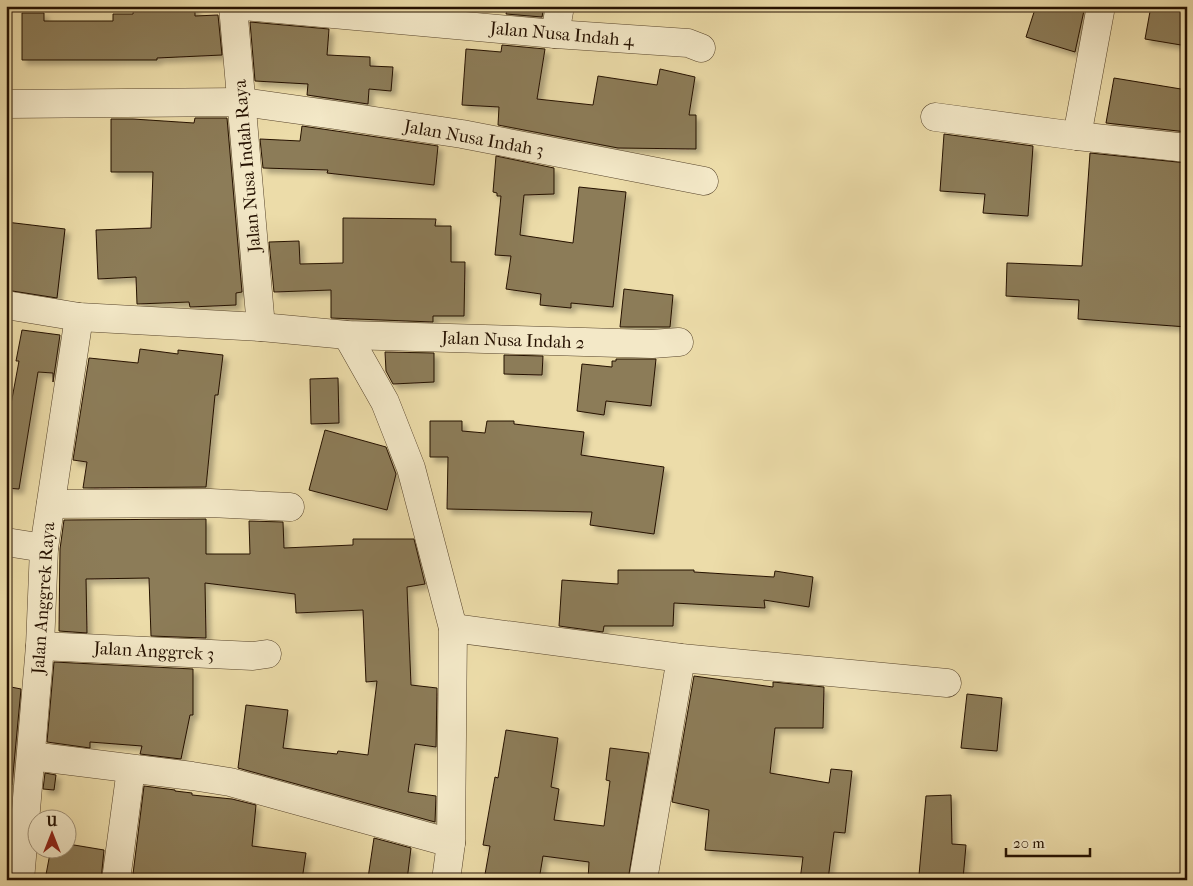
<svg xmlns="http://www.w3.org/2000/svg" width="1193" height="886" font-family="'IM FELL French Canon',serif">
<defs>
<filter id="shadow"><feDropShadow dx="4.5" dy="4.5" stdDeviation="2.5" flood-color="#0004"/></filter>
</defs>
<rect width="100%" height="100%" fill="#ecdca9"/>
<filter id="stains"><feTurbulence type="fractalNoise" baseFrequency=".004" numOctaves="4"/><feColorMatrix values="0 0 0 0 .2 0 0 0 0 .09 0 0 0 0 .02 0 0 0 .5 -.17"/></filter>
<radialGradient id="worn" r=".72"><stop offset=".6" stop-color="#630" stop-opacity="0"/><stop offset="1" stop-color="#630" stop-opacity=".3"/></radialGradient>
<g fill="#8c7b58" stroke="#251101" filter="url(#shadow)">
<polygon points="134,6 195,6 195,16 218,15 222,55 157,58 157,60 22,60 22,13 44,13 44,21 113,21 113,14 133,14"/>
<polygon points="508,6 544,6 542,17 506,14"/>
<polygon points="1036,6 1085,6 1075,52 1026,37"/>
<polygon points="1151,6 1187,6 1187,46 1145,39"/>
<polygon points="250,22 329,29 327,55 370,57 370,66 393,67 391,91 369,89 368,104 307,95 308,84 255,81"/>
<polygon points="502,45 545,49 537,99 593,105 598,76 657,85 660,69 695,77 689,115 696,115 696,149 618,148 498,125 499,107 462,105 466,49 501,52"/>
<polygon points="1114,78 1187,90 1187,132 1106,123"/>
<polygon points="195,118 227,118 242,292 236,293 236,305 190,307 189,302 137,304 136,277 98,279 96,230 151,228 153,172 111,172 111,119 133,119 194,123"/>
<polygon points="302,126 438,146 434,185 327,173 328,170 263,168 260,139 300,141"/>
<polygon points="944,134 1033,146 1028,216 983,213 985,194 940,191"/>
<polygon points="1090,153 1187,163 1187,327 1078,319 1079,300 1006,296 1007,263 1082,266"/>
<polygon points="496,156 554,168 554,194 524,195 520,235 573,243 579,187 626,192 613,307 571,303 571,308 540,305 541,294 506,289 511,256 495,255 501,196 497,196 497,193 493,192"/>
<polygon points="343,218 436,219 435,226 451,226 451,262 465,262 464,316 433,316 433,322 331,318 331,290 274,292 269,242 299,241 300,264 343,263"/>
<polygon points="6,222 65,229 57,298 6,290"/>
<polygon points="624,289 673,295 670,327 620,327"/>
<polygon points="22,330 60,335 53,382 53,373 38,372 19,489 6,488 6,415 9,415 19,361 16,361"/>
<polygon points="140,349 178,354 178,350 223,355 218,395 215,395 206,487 83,488 87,462 73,460 89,358 138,363"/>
<polygon points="385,352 434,353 434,382 393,384 386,371"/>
<polygon points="504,355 543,356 542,375 504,374"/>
<polygon points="616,359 656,359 651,406 606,401 604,415 577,411 582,364 612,367 612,361 616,361"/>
<polygon points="338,378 339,423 311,424 310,379"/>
<polygon points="430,421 462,421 462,431 485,433 487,421 514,421 514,424 584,432 581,455 664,467 654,534 590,525 592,512 447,509 448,457 430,457"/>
<polygon points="325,430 386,447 396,474 387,510 309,490"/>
<polygon points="206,519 206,554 250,554 249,521 283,522 284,548 353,545 353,539 414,539 425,584 407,587 411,685 437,688 436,747 415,744 408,792 436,796 435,822 238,768 246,705 288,710 283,748 337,754 338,751 368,755 377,681 366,682 363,610 296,613 295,594 205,583 206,638 151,636 149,578 86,579 87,633 59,631 60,549 64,520"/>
<polygon points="618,570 694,570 694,572 774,577 775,571 813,577 809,607 764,600 765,608 674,603 673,626 604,626 603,632 559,626 562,580 618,584"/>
<polygon points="54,662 193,669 193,715 190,715 181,759 140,754 142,746 90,742 90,748 47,742"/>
<polygon points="694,676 773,687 773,682 824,687 823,728 775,728 770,773 829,783 831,769 852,771 845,833 834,832 828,880 800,880 803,857 705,850 709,810 672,802"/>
<polygon points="6,686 21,689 12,785 6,785"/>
<polygon points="967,694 1002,698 997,751 961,748"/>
<polygon points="506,730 558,738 551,787 559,789 554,820 604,826 610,781 606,780 610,748 649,753 628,880 588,880 589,862 543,856 539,880 484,880 490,846 483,845 495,777 498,778"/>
<polygon points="45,773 56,775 54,790 43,789"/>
<polygon points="144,786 175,790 175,791 192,793 192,795 232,799 256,805 252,846 306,853 302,880 180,880 133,874"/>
<polygon points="951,795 952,844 966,845 963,879 919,875 926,796"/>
<polygon points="374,838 411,848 407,880 382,880 368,878"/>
<polygon points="68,844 104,850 101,880 45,880 51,848 68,848"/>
</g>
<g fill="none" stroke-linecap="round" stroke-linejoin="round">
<defs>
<g id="minor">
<polyline points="233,6 261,327"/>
<polyline points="244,6 555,34 688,43 701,48"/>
<polyline points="555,34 560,6"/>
<polyline points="7,104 242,102 335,115 462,134 704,181"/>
<polyline points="935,117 1077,136 1187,148"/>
<polyline points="1077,136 1101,6"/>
<polyline points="6,305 79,317 261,327 347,335 652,344 679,342"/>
<polyline points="347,335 385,402 411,468 453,628 451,843 446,880"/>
<polyline points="51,504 210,503 290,507"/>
<polyline points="6,542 44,548"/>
<polyline points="453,628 681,658 947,683"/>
<polyline points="40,646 253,656 267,654"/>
<polyline points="31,756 192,776 230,782 451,843"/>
<polyline points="20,880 40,646 44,548 79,317"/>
<polyline points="116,880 131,769"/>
<polyline points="643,880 681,658"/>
</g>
</defs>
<use href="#minor" stroke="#57442b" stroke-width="29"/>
<use href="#minor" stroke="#f3e8c7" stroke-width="28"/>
</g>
<g text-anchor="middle" stroke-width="4" stroke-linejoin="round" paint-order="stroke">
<g font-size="18" fill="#251101" stroke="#f3e8c7">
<text transform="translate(562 34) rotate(5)" y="6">Jalan Nusa Indah 4</text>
<text transform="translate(474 138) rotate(10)" y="6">Jalan Nusa Indah 3</text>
<text transform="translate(247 166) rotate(-95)" y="6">Jalan Nusa Indah Raya</text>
<text transform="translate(513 340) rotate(2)" y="6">Jalan Nusa Indah 2</text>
<text transform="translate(43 598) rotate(-86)" y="6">Jalan Anggrek Raya</text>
<text transform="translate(154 651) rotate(3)" y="6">Jalan Anggrek 3</text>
</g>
</g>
<rect width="1193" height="886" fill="none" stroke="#ecdca9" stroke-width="25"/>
<rect x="8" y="8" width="1178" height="871" fill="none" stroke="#251101" stroke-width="2.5"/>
<rect x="12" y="12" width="1168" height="861" fill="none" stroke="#251101"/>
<g transform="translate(52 834)"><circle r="24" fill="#f3e8c7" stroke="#a19278"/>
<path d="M0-4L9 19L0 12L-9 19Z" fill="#8f2418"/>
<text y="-8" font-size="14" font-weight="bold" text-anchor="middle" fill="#251101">U</text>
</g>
<path d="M1006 848v8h84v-8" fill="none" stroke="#251101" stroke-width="2.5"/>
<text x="1013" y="848" font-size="15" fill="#251101" stroke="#f3e8c7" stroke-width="4" paint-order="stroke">20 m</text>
<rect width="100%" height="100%" filter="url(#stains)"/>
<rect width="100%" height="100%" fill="url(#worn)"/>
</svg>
